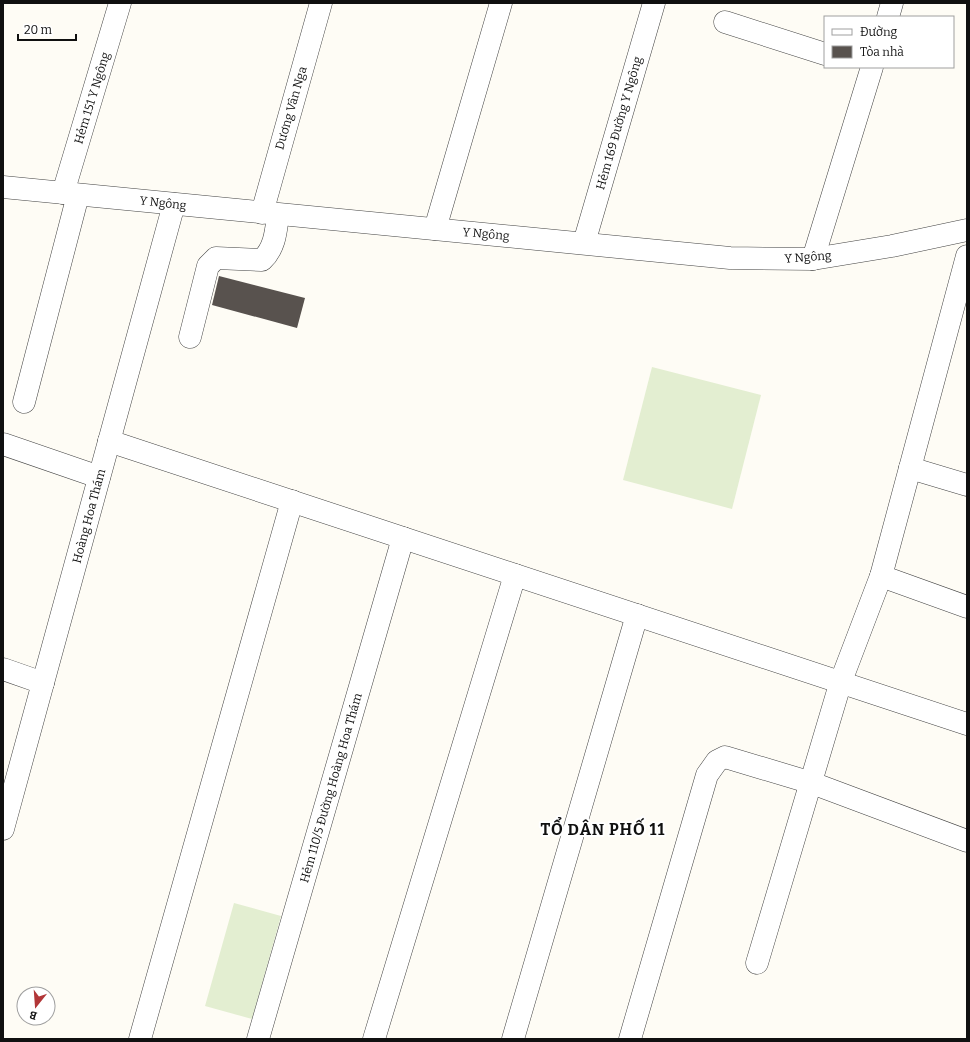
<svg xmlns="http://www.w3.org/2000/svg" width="970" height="1042" font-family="Bitter,serif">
<rect width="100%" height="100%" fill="#fefcf5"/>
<g fill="#e3eed1">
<polygon points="652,367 761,395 732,509 623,480"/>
<polygon points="234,903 281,916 252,1019 205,1006"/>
</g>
<polygon fill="#58524e" points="219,276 305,298 297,328 212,305"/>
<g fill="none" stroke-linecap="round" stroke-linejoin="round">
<defs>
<g id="minor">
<polyline points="888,17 892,3"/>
<polyline points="725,22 825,54"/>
<polyline points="3,187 730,258 813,259 892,246 967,230"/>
<polyline points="63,193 120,3"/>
<polyline points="262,213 321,3"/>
<polyline points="435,229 501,3"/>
<polyline points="584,243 654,3"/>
<polyline points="813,259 872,67"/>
<path d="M190,337L208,266L216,258L262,260C275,248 276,231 278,215"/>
<polyline points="24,402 78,195"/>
<polyline points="109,441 967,724"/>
<polyline points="3,444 99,477"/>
<polyline points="910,468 967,485"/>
<polyline points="881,576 967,607"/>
<polyline points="3,669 43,683"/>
<polyline points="3,829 174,204"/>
<polyline points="757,963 841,681 881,576 967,256"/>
<polyline points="140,1039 292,501"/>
<polyline points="258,1039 403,538"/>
<polyline points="374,1039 515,575"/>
<polyline points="513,1039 637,615"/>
<polyline points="630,1039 707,775 717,761 725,757 812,783 967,841"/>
</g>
</defs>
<use href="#minor" stroke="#434343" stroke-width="23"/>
<use href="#minor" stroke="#fff" stroke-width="22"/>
</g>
<g text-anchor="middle" stroke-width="4" stroke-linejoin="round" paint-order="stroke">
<g font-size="12" fill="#101010" stroke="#fff">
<text transform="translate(92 98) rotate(-73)" y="4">Hẻm 151 Y Ngông</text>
<text transform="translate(291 108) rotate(-74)" y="4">Dương Vân Nga</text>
<text transform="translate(619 123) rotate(-74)" y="4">Hẻm 169 Đường Y Ngông</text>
<text transform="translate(163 203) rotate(6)" y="4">Y Ngông</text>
<text transform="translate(486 234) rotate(5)" y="4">Y Ngông</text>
<text transform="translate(808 257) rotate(-4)" y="4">Y Ngông</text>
<text transform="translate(89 516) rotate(-75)" y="4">Hoàng Hoa Thám</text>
<text transform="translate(331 788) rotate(-74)" y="4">Hẻm 110/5 Đường Hoàng Hoa Thám</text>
</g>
<g font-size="16" font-weight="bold" letter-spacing="1" fill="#101010" stroke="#fff">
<text x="603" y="835">TỔ DÂN PHỐ 11</text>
</g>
</g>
<rect width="970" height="1042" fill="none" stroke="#101010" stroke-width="8"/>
<rect x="824" y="16" width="130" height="52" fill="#ffffff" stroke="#9f9f9f"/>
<rect x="832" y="29" width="20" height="6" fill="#ffffff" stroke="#9f9f9f"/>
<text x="860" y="36" font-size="12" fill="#101010">Đường</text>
<rect x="832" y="46" width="20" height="12" fill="#58524e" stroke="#9f9f9f"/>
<text x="860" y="56" font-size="12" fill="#101010">Tòa nhà</text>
<g transform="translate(36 1006) rotate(197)"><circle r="19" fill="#ffffff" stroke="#9f9f9f"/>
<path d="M0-3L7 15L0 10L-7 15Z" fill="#b23638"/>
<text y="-6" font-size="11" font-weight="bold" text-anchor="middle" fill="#101010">B</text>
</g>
<path d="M18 34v6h58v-6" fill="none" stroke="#101010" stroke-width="2"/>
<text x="24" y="34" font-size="12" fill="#101010" stroke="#ffffff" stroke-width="3" paint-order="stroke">20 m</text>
</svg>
